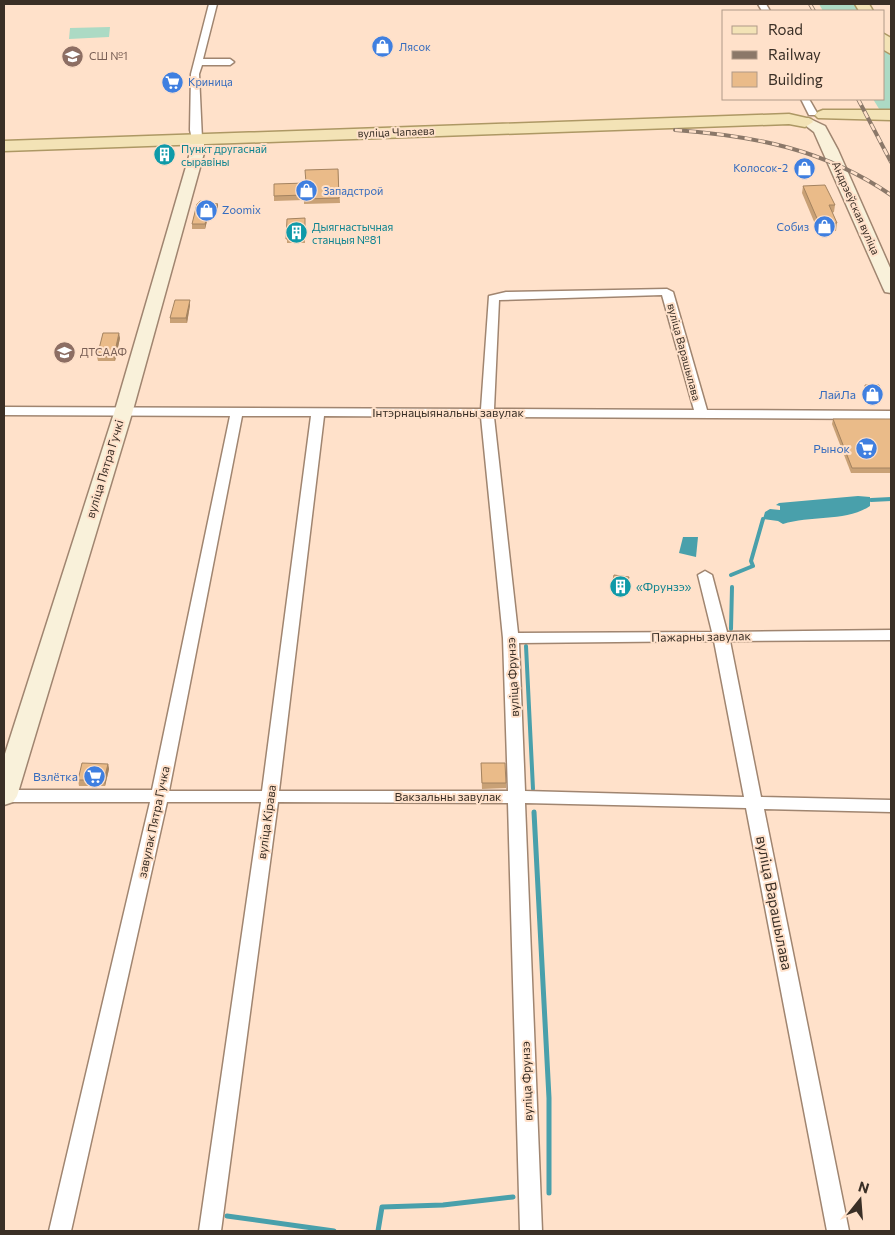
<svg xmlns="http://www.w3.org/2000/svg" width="895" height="1235" font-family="Commissioner,sans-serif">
<rect width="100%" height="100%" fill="#ffe1ca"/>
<g fill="#acdac4">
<polygon points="819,4 854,4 860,11 823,11"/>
<polygon points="110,27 109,37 69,39 70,28"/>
<polygon points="884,46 891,57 891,112 881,112 873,99 884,99"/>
</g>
<g fill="#49a0ab">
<path d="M858,496L870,497V506C846,522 811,515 783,524L778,521L763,519L765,512L770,509L780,510V506L776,505L779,503Z"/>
<polygon points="683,537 698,537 696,557 679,553"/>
</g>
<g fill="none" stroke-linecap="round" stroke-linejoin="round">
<g stroke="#49a0ab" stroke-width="4">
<polyline points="871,500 891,499"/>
<polyline points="731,575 753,566 751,561 763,519"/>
<polyline points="731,629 732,587"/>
<polyline points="526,646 533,789"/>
</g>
<g stroke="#49a0ab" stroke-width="5">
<polyline points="534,812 549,1098 549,1193"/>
<polyline points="227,1216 334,1231"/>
<polyline points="378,1231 382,1207 443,1205 513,1197"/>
</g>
<defs>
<g id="street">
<polygon points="209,4 217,4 203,59 230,59 234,62 230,65 202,65 199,74 202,139 197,142 192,139 190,130 191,74"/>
<polygon points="758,4 766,4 770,11 762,11"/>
<polygon points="801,99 809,99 817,113 815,115 809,115"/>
<path d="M667,289L673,292L707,410L891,411V419L494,417L518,633L712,632L698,575L705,571L712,575L727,632L891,630V640L730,641L761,797L891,800V812L764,809L849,1231H827L746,808L525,803L542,1231H520L508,803L278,802L221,1231H199L261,802H167L71,1231H49L150,802H4V790H152L230,416L4,415V407L481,409L489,296L506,292ZM662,295L694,410L494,409L499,300ZM242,416H311L262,791H169ZM324,416L481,417L503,638L508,791H279ZM714,641L744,797L525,791L519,643Z"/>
</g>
<g id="secondary">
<polygon points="808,118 825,126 838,150 891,270 891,293 885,292 883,288 814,132 801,122"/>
<polygon points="197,135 204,139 204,153 133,410 17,796 13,802 4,805 4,757 115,410 190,153 190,139"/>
</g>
<g id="primary">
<polygon points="855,4 869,4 873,11 859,11"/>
<polygon points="884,34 891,38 891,54 884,50"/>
<polygon points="823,110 891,110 891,120 818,118 815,115 818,112"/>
<polygon points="789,114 811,119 813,122 805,127 789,124 4,151 4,141"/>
</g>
</defs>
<use href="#street" stroke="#a08570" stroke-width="3"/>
<use href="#secondary" stroke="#a08570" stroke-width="3"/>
<use href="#primary" stroke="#ad9864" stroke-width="3"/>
<use href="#street" fill="#fff" fill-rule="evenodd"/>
<use href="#secondary" fill="#f9f1da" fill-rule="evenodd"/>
<use href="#primary" fill="#f3e3b6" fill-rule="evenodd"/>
<defs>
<g id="rail">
<polyline points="810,4 814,11"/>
<polyline points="858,99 891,162"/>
<path d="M675,130C755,136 824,149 891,195"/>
</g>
</defs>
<use href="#rail" stroke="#8b7869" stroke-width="4"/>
<use href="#rail" stroke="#ffe1ca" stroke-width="2.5" stroke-dasharray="7" stroke-linecap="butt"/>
</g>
<g fill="#c9a176">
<polygon points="338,169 340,203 304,204 304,200 274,201 274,196"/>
<polygon points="803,186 835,205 834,212 832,213 837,223 836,231 818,231 802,193"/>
<polygon points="218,208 208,217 205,229 192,229 192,224"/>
<polygon points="305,218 305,243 287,243 287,219"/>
<polygon points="190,305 187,323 170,323 170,318"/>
<polygon points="120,338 115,361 98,361 97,357"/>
<polygon points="865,385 881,396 880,401 866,400 864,390"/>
<polygon points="833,419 891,419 891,473 851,473 832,424"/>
<polygon points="628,582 626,594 611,592 612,587"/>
<polygon points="481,763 506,783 506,788 482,789"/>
<polygon points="108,764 109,769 105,786 79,786 78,780"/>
</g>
<g fill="#a48360">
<polygon points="218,204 218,208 208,217 205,229 205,224 208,213"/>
<polygon points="190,300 190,305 187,323 186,318"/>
<polygon points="119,333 120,338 115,361 114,356"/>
<polygon points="108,764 109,769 105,786 104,780"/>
</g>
<g fill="#eabb89" stroke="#a48360">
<polygon points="338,169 339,198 304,199 304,195 274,196 274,184 306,183 305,170"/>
<polygon points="825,185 835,205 829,205 837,223 819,223 803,186"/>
<polygon points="200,201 218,204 208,213 205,224 192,224 197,204"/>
<polygon points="305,218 305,238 286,239 287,219"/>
<polygon points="175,300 190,300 186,318 170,318"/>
<polygon points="103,333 119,333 114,356 97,357"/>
<polygon points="865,385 879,385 881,396 867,395"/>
<polygon points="833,419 891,419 891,468 852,468"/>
<polygon points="614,575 629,577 626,589 612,587"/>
<polygon points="82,763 108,764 104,780 78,780"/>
<polygon points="481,763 505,763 506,783 482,783"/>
</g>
<defs>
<symbol id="shop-disc" viewBox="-11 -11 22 22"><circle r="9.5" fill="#3f7fe0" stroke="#ffe1ca"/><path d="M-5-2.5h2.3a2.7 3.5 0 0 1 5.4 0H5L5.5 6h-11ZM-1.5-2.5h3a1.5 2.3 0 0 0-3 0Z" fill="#fff"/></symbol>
<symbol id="school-disc" viewBox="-11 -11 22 22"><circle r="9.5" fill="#8d6e63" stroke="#ffe1ca"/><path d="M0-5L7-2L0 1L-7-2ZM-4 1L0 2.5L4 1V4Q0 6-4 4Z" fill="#fff"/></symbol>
<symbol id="supermarket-disc" viewBox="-11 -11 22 22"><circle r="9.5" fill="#3f7fe0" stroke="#ffe1ca"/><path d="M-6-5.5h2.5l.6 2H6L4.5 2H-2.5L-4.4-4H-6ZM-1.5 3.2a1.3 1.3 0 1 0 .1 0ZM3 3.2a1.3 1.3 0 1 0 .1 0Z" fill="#fff"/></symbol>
<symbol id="building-disc" viewBox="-11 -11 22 22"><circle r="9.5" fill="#0f9aa8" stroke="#ffe1ca"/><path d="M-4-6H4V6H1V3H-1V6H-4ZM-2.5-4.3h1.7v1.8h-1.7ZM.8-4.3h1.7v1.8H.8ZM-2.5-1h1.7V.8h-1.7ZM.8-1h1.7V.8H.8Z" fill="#fff"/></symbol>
</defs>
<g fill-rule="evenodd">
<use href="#shop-disc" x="370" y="34" width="25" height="25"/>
<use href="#school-disc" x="60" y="44" width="25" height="25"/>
<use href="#supermarket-disc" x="160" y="70" width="25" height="25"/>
<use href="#building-disc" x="152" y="142" width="25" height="25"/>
<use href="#shop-disc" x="792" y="156" width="25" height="25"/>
<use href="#shop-disc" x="294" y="178" width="25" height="25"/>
<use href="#shop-disc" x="194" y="198" width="25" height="25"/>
<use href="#shop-disc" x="812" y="214" width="25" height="25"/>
<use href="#building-disc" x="284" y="220" width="25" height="25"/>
<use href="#school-disc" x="52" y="340" width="25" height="25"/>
<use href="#shop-disc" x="860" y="382" width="25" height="25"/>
<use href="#supermarket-disc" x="854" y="436" width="25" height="25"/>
<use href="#building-disc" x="608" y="574" width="25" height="25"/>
<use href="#supermarket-disc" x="82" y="764" width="25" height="25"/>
</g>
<g text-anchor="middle" stroke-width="4" stroke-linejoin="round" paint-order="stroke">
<g font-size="11" fill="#366cbe" stroke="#ffe1ca" text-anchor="start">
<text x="399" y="51">Лясок</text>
<text x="188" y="86">Криница</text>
<text x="788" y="172" text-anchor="end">Колосок-2</text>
<text x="323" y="195">Западстрой</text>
<text x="222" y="214">Zoomix</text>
<text x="809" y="231" text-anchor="end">Собиз</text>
</g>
<g font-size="11" fill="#785e54" stroke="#ffe1ca" text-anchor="start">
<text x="89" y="60">СШ №1</text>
<text x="80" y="356">ДТСААФ</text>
</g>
<g font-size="11" fill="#3a2f26" stroke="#ffe1ca">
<text transform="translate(396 132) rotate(-2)" y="4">вуліца Чапаева</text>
<text transform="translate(856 208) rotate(66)" y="4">Андрэеўская вуліца</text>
<text transform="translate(684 352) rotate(75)" y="4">вуліца Варашылава</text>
</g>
<g font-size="11" fill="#0d838f" stroke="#ffe1ca" text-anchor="start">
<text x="181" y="153">Пункт другаснай<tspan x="181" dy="13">сыравіны</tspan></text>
<text x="312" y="231">Дыягнастычная<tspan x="312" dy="13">станцыя №81</tspan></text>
</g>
<g font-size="12" fill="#366cbe" stroke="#ffe1ca" text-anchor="end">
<text x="856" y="399">ЛайЛа</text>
<text x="850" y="453">Рынок</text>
<text x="78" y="781">Взлётка</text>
</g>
<g font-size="12" fill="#3a2f26" stroke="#ffe1ca">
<text x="448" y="417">Інтэрнацыянальны завулак</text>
<text transform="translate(105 469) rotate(-73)" y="4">вуліца Пятра Гучкі</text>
<text transform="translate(701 637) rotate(-1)" y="4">Пажарны завулак</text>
<text transform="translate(513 677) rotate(-93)" y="4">вуліца Фрунзэ</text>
<text x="448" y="801">Вакзальны завулак</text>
<text transform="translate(154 822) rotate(-78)" y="4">завулак Пятра Гучка</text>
<text transform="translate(267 822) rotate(-82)" y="4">вуліца Кірава</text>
<text transform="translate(527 1081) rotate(-92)" y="4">вуліца Фрунзэ</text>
</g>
<g font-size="12" fill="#0d838f" stroke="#ffe1ca" text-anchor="start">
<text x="636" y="591">«Фрунзэ»</text>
</g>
<g font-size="15" fill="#3a2f26" stroke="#ffe1ca">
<text transform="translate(774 903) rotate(79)" y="5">вуліца Варашылава</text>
</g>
</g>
<rect width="895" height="1235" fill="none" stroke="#3a2f26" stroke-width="10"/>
<rect x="722" y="10" width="162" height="90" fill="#ffe1ca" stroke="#b09a88"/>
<rect x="732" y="26" width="25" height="8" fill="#f3e3b6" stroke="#b09a88"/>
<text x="768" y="35" font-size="15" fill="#3a2f26">Road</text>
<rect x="732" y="51" width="25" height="8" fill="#8b7869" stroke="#b09a88"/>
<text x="768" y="60" font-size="15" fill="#3a2f26">Railway</text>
<rect x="732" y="72" width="25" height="15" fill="#eabb89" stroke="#b09a88"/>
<text x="768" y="85" font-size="15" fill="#3a2f26">Building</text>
<g transform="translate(860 1200) rotate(17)" stroke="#ffe1ca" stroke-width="4" paint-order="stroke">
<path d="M0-4L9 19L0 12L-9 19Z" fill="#3a2f26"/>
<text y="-8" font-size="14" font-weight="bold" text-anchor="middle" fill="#3a2f26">N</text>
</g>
</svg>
